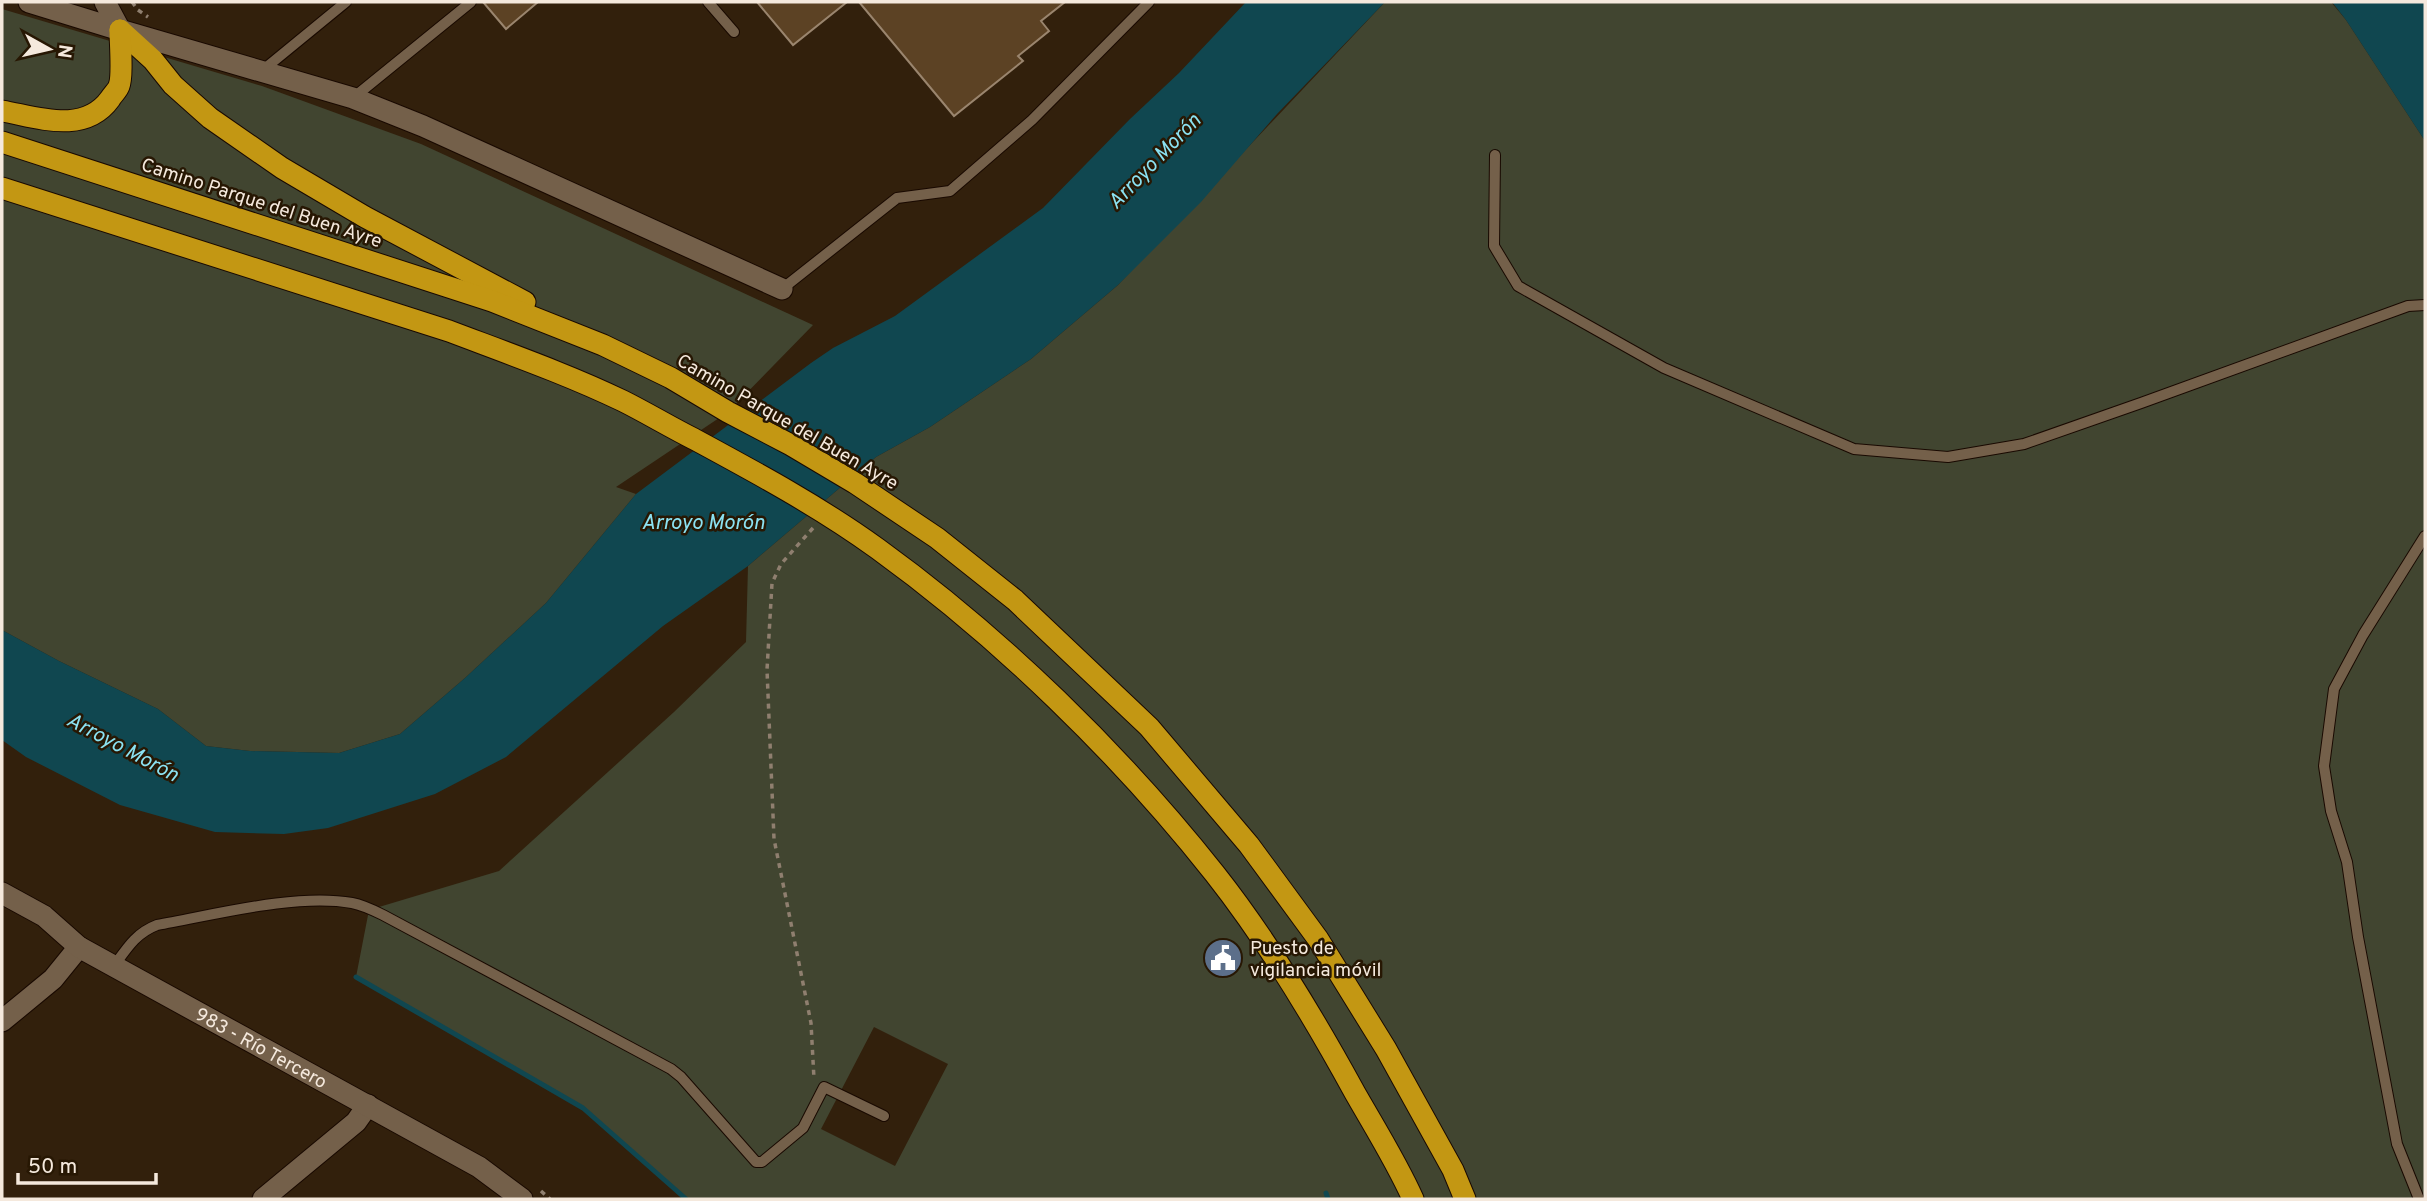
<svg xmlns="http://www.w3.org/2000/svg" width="2427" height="1201" font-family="Overpass,sans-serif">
<rect width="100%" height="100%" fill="#32200c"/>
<g fill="#414530" fill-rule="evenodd">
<path d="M1385,2H2331L2346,20L2425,141V1199H686L583,1108L356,977L369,910L499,871L674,712L746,642L748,566L876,457L930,427L1031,359L1118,285ZM874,1027L948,1064L895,1166L821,1129Z"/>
<polygon points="2,9 262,86 421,144 813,325 728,412 616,487 636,494 546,603 465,678 400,734 339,753 250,751 206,746 158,709 59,661 2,630"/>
</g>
<g fill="#104750">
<polygon points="1246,2 1385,2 1277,114 1201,202 1118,285 1031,359 930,427 876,457 748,566 663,626 506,757 435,794 328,828 284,834 215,832 120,805 26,757 2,740 2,630 59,661 158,709 206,746 250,751 339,753 400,734 465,678 546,603 636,494 811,363 833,348 895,316 1043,208 1130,119 1179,73"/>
<polygon points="2332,2 2425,2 2425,141 2346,20"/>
</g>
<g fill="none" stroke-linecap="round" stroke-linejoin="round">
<g stroke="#104750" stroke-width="5">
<polyline points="356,977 583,1108 686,1199"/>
<polyline points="1326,1193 1328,1199"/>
</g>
</g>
<g fill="#5c4224" stroke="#9a856e" stroke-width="2">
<polygon points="483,2 538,2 506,29"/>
<polygon points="757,2 847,2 793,45"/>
<polygon points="859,2 1065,2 1041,21 1049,31 1018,56 1023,61 954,116"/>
</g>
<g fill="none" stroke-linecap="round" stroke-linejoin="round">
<defs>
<g id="service">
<polyline points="708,2 734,32"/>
<polyline points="263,70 346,2"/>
<polyline points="353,98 471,2"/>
<polyline points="1495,155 1494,246 1518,286 1664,368 1854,449 1948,457 2024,444 2141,403 2408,306 2425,305"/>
<polyline points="782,289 897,198 950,191 1032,120 1149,2"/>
<path d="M114,966C127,948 136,933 157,925C214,915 296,893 352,903C363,905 373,910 383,915L671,1069L681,1077L756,1162H762L803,1128L824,1087L884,1116"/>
<polyline points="2419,1199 2397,1144 2358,937 2347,862 2331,811 2324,766 2334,689 2363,635 2425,536"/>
</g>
<g id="minor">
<polyline points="29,2 120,30 105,2"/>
<polyline points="120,30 353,98 423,126 782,289"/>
<polyline points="2,1021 53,979 79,947"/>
<polyline points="263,1199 356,1122 368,1105"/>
</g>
<g id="tertiary">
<path id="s1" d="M2,893L44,916L79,947L479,1167L522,1199"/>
</g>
<g id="motorway">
<polyline points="120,30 153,60 173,85 210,118 282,168 365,217 525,302"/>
<path d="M2,111C37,117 84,135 110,99C112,95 118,90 119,86C123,76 120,42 120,30"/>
<polyline points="2,142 492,301 603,345 671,378 728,412 791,445 855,483 937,538 1015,600 1149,727 1249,845 1318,939 1386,1049 1453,1170 1465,1199"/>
<path d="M2,188L449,331C507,353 567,374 623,401C647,413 670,427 694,439C757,473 820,507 878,549C1001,638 1120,754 1215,874C1268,941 1314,1018 1355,1093C1375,1128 1397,1163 1413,1199"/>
</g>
</defs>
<use href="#service" stroke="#190900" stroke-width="12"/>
<use href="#minor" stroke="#190900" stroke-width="23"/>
<use href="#tertiary" stroke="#190900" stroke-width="23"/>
<use href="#motorway" stroke="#190900" stroke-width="23"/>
<g stroke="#8f7f6f" stroke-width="3.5" stroke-dasharray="5 5" stroke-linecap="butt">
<polyline points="132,2 138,10 148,17"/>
<polyline points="813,528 781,564 772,583 767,670 774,839 811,1023 814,1079"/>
<polyline points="541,1191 550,1199"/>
</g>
<use href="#service" stroke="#74604a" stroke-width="10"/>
<use href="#minor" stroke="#74604a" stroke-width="21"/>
<use href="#tertiary" stroke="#74604a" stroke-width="21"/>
<use href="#motorway" stroke="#c39713" stroke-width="21"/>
</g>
<defs>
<symbol id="civic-disc" viewBox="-11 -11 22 22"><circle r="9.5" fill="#5c6f8a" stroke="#271703"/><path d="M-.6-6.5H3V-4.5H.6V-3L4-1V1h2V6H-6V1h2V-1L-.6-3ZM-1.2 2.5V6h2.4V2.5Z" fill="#fff"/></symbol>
</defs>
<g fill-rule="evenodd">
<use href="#civic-disc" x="1201" y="936" width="44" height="44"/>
</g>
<g text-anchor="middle" stroke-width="5" stroke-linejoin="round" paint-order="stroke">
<g font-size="19" fill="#f5e9dd" stroke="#271703">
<text transform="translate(262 202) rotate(18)" y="7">Camino Parque del Buen Ayre</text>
<text transform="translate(788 421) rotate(30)" y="7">Camino Parque del Buen Ayre</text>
<text dy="7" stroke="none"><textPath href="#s1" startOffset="303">983 - Río Tercero</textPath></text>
</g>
<g font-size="19" fill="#f5e9dd" stroke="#271703" text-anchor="start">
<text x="1250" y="954">Puesto de<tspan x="1250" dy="22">vigilancia móvil</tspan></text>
</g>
<g font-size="21" font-style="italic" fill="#8be2f2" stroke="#271703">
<text transform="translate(1154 161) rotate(-46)" y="7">Arroyo Morón</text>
<text x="703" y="529">Arroyo Morón</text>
<text transform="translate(123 747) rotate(28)" y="7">Arroyo Morón</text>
</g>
</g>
<rect width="2427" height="1201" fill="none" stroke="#f5e9dd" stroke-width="7"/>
<g transform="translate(49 49) rotate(98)" stroke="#271703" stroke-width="5" paint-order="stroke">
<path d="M0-5L12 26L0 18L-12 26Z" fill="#f5e9dd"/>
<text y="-10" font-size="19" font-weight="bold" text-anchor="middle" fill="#f5e9dd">N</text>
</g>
<path d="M18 1173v10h138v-10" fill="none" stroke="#f5e9dd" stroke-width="3.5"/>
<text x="28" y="1173" font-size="21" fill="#f5e9dd" stroke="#271703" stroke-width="5" paint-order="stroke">50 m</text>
</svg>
